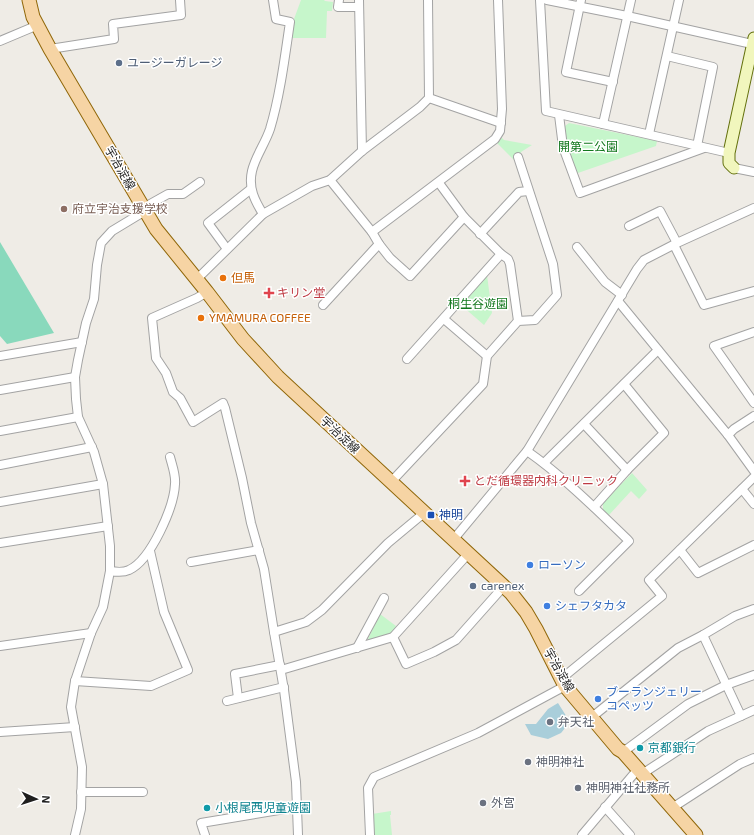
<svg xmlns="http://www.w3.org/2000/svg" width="754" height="835" font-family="'Exo 2','Noto Sans JP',sans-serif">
<rect width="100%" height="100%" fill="#efece6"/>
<g fill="#c6f6cb">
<polygon points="301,0 324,0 325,1 333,2 332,11 327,11 326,38 291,38 290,18 294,19"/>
<polygon points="569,123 657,141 656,146 575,174 566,148 565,126"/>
<polygon points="501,137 504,140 532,145 521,152 520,155 514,160 497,143"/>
<polygon points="487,275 492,313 484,325 461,305"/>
<polygon points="632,473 647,490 639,499 631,491 609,515 603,510 603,503"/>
<polygon points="380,614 396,626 390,635 366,643"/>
<polygon points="391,811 391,815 390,815 392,835 373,835 372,814"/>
</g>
<polygon fill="#89d9bc" points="0,242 54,333 7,344 0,336"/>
<polygon fill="#a9ceda" points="558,703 570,722 561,733 548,739 531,735 525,724 536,724 548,709"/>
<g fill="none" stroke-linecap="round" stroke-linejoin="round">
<defs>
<g id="street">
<polyline points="339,0 338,7 359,7"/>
<polyline points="359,0 362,151"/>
<polyline points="428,0 429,98"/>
<polyline points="540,0 546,111 729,153"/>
<polyline points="547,0 627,16 752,44"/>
<polyline points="581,0 566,72 613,82"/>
<polyline points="0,41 38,25"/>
<polyline points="50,49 114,39 113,24 181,15 180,0"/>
<polyline points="667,56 713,67 697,146"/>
<polyline points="559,115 563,147 580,193 704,148"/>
<polyline points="603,124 631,0"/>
<polyline points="649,134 679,0"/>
<polyline points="734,168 754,172"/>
<polyline points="330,180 372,232 379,244 390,258 410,276 464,217"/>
<polyline points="439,183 464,217 501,254 508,259 510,264 518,321"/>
<polyline points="143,208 168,194 183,194 200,182"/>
<path d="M263,214C255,201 248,188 252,171C255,157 265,144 270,129C280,96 285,56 290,22L276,19L273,0"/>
<polyline points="629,226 660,211 677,243"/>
<polyline points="372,232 495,139 500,131 502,109 498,0"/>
<polyline points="480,234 519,192 528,191"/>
<polyline points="674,245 704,305 754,291"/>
<polyline points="577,247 605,282 622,295"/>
<polyline points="227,249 208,223 251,189"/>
<polyline points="196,280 263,214 312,186 330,180 362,151 420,107 429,98 501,123"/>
<polyline points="207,292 197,298 152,318 156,358 166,373 173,392 180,398 193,422 223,403 225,408 242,478 251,523 264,569 274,632"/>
<polyline points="618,301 728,435 754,471"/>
<polyline points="323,305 379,244"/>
<polyline points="444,319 487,356"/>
<polyline points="754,332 714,346 754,403"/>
<polyline points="0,356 82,342"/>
<polyline points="407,359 501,254"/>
<polyline points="0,390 75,377"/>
<polyline points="584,424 627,470"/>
<polyline points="0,431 78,417"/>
<polyline points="728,435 734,429 754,416"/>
<path d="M527,451C564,477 597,510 629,541L579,591"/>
<polyline points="544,463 658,350"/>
<polyline points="0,465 92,447"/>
<polyline points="391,482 483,384 487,356 518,321 535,320 557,295 553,264 518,157"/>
<polyline points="742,489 754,504"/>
<polyline points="0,502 103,484"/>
<polyline points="594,507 627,470 664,433 624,384"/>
<polyline points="453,540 527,451 637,269 644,260 677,243 754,208"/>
<polyline points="0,543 108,526"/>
<polyline points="680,550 698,573 754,545"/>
<polyline points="191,562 259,550"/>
<path d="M110,571C116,572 123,573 129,570C151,560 174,507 175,484C176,475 172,465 170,457"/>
<polyline points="703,635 741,716"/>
<polyline points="393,637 406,664 434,652 456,640 504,586"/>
<polyline points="0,646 91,633"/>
<polyline points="357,648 384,598"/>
<polyline points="281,670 393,637 468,554"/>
<polyline points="561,679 662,596 649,580 754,477"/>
<polyline points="75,681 151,686 188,670 164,612 150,551"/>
<polyline points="238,698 235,674 280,665"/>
<polyline points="227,701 284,687"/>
<polyline points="592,717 678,648 703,635 735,616 754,609"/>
<polyline points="0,732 75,727"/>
<polyline points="623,752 688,704 726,685 754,675"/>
<polyline points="642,774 708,731 754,710"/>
<polyline points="81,792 143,792"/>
<polyline points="605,807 630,835"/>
<polyline points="672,808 740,764 754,758"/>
<polyline points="75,835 81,809 82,767 71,707 75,681 91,633 103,607 110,571 110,546 103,484 94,452 78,417 76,399 75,377 78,360 86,323 94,299 97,265 101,243 112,231 145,211"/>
<polyline points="205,835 201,823 297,807"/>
<polyline points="298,835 296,782 284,690 274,632 306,622 322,610 388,543 424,513"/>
<polyline points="370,835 368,788 374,777 478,733 565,686"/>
<polyline points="582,835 638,769"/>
</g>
<polyline id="secondary" points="734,168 729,163 729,153 754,38"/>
<polyline id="primary" points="29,0 33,17 50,49 156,229 207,292 243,339 278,377 511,593 526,612 536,629 565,686 618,749 623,752 696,835"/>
</defs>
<use href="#street" stroke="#a3a3a3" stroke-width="10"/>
<use href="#secondary" stroke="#63700c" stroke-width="13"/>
<use href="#primary" stroke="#906709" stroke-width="15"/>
<use href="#street" stroke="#fff" stroke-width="8"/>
<use href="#secondary" stroke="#f1f6bd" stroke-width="11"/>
<use href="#primary" stroke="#f6d4a4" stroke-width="13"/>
</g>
<g fill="#5c6f8a" stroke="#fff" stroke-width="1.5">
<circle cx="119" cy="63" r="4"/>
<circle cx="473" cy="586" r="4"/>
</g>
<circle fill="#8d6e63" stroke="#fff" stroke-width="1.5" cx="64" cy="209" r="4"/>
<g fill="#e8710a" stroke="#fff" stroke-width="1.5">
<circle cx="223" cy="278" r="4"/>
<circle cx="201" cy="318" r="4"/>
</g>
<g fill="#e0444e" stroke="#fff" stroke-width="1.5">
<path d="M267 287h4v4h4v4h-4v4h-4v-4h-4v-4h4z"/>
<path d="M463 475h4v4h4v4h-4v4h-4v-4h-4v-4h4z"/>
</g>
<rect fill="#1a4fb4" stroke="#fff" stroke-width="1.5" x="427" y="511" width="8" height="8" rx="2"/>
<g fill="#3f7fe0" stroke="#fff" stroke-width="1.5">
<circle cx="530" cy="565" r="4"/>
<circle cx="547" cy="606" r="4"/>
<circle cx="598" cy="699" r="4"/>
</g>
<g fill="#6b7280" stroke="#fff" stroke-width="1.5">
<circle cx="550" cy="722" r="4"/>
<circle cx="528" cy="762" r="4"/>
<circle cx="578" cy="788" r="4"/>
<circle cx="483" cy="803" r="4"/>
</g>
<g fill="#0f9aa8" stroke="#fff" stroke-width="1.5">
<circle cx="640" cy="748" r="4"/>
<circle cx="207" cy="808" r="4"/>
</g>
<g text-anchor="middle" stroke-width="3" stroke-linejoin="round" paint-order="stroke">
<g font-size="12" fill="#4e5e75" stroke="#fff" text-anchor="start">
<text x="127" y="67">ユージーガレージ</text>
<text x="481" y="590">carenex</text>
</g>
<g font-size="12" fill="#12771d" stroke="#fff">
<text x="588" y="151">開第二公園</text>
<text x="478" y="308">桐生谷遊園</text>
</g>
<g font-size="12" fill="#1f1f1f" stroke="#fff">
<text transform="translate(120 168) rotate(60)" y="4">宇治淀線</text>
<text transform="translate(340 435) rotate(43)" y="4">宇治淀線</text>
<text transform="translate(559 670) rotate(60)" y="4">宇治淀線</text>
</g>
<g font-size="12" fill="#785e54" stroke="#fff" text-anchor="start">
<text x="72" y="213">府立宇治支援学校</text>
</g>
<g font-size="12" fill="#c56008" stroke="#fff" text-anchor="start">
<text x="231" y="282">但馬</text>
<text x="209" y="322">YMAMURA COFFEE</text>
</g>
<g font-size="12" fill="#be3a42" stroke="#fff" text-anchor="start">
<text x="277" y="297">キリン堂</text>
<text x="474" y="485">とだ循環器内科クリニック</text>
</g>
<g font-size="12" fill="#164399" stroke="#fff" text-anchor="start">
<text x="439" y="519">神明</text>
</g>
<g font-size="12" fill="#366cbe" stroke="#fff" text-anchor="start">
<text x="538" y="569">ローソン</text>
<text x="555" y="610">シェフタカタ</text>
<text x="606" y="696">ブーランジェリー<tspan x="606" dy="14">コペッツ</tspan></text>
</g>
<g font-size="12" fill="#5b616d" stroke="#fff" text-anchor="start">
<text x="558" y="726">弁天社</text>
<text x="536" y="766">神明神社</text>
<text x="586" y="792">神明神社社務所</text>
<text x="491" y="807">外宮</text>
</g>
<g font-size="12" fill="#0d838f" stroke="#fff" text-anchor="start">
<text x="648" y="752">京都銀行</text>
<text x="215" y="812">小根尾西児童遊園</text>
</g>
</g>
<g transform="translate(36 799) rotate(93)" stroke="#ffffff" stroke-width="3" paint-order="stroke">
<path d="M0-3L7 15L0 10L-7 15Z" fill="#1f1f1f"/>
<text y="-6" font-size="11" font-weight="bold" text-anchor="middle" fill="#1f1f1f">N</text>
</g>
</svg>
